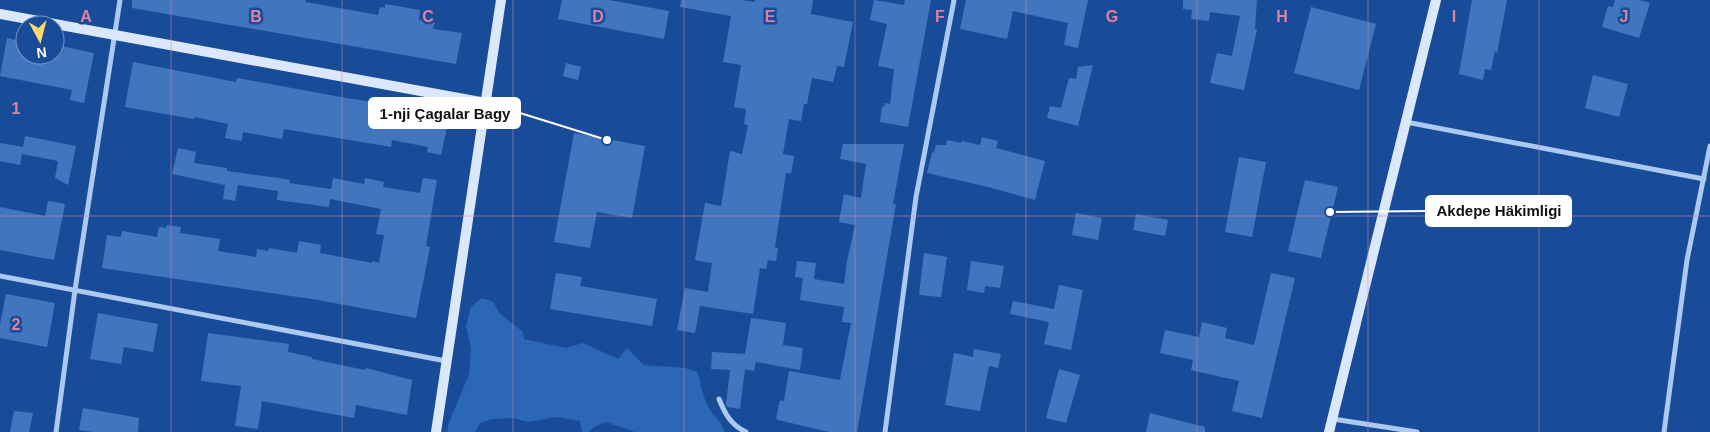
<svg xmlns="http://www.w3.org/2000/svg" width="1710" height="432" font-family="Helvetica,sans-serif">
<rect width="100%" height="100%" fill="#184c98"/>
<path fill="#2c66b6" d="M482,298L493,302L500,314L523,332L524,339L566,348L583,343L618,359L627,348L644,365L685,368L697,372C700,378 700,382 701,388C703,395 707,405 711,411C715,418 723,423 724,432H635L606,422L594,427L589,432H582L580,421L556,417L528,422L513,418L492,419L480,423L475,432H447L448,425L469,374L471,349L466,326L471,307Z"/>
<g fill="#4176bf">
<polygon points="132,0 306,0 306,2 378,15 380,7 385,8 385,4 420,10 419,20 435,22 433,29 462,33 456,64 132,8"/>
<polygon points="562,0 609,0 669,11 664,39 558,19"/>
<polygon points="681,0 742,0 755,2 755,0 813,0 811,14 853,22 844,67 837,66 833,82 812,78 807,104 804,104 801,121 789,119 783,154 794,156 791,174 786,173 775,247 778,248 776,261 768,260 766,269 760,268 753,314 700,306 695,333 677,330 685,288 708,292 712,263 695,260 705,203 721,206 730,151 742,154 748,125 744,124 746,109 734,107 741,65 723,62 731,16 680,7"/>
<polygon points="874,0 904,5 905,0 931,0 908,127 880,122 882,107 884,107 885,103 890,104 894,69 878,66 887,24 870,20"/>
<polygon points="966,0 1088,0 1078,48 1064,45 1068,23 1013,11 1007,39 960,29"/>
<polygon points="1183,0 1257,0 1255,29 1257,30 1244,90 1210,83 1217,53 1232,56 1240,16 1210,12 1209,21 1191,19 1192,10 1183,9"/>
<polygon points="1472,0 1507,0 1497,53 1495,51 1491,70 1485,69 1483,80 1459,74"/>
<polygon points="1615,0 1640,0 1650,3 1639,38 1602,27 1608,6 1613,7"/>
<polygon points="1311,7 1376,24 1359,90 1294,73"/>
<polygon points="7,38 25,42 25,55 60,55 61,46 94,53 84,103 70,100 72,90 0,76"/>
<polygon points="133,62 236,82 237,78 346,98 401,106 401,104 450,114 441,155 427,152 428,147 392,140 391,147 284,129 282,139 243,132 242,141 225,138 228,124 195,117 194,119 125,107"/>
<polygon points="566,63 581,67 578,80 563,76"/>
<polygon points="1093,65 1078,126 1047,118 1050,106 1061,108 1069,78 1076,79 1078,67"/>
<polygon points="1593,75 1628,84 1619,117 1585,108"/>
<polygon points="574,133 645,146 632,218 597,212 590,248 554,242"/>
<polygon points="25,136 76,146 68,185 55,178 58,161 22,154 20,165 0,161 0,143 23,147 22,152"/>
<polygon points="982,137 998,141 996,148 1045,161 1035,200 988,187 927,173 932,152 934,153 936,145 946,145 947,140 961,143 962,141 980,145"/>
<polygon points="843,144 904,144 893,204 896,204 857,432 829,432 778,420 776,418 780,400 784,401 789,371 840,380 851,323 842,322 844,307 800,300 803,278 795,277 797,261 816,263 814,279 844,284 847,261 855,225 839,222 844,194 861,198 866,164 840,159"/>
<polygon points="178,148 196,152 194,163 227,168 227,171 279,178 290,180 289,183 331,189 333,178 364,184 365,178 384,182 383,187 420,193 423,178 437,180 426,246 430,247 416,318 312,299 102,268 107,235 121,237 122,231 157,237 159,227 166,228 167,225 181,227 180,233 220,239 218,251 256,257 257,249 268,251 269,248 297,253 299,241 321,245 320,253 372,263 372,261 379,263 384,235 376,234 381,209 330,199 329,207 277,200 278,191 238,185 235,201 223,199 225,185 172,174"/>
<polygon points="1239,157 1266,162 1252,237 1225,232"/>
<polygon points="1305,180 1338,187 1321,258 1288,251"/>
<polygon points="48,201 65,204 54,260 0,250 0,207 45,216"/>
<polygon points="1076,213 1102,218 1098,240 1072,235"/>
<polygon points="1136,214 1168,220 1165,236 1133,230"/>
<polygon points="924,253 947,257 941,297 919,295"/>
<polygon points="971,261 1004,266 1000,288 985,286 984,293 967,290"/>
<polygon points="556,273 582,277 580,286 657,299 652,326 550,309"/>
<polygon points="1271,273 1295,278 1262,418 1232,411 1239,381 1191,370 1193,360 1160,353 1165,330 1199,337 1202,322 1227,328 1225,338 1254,345"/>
<polygon points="1059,285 1083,290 1071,350 1044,344 1049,322 1010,314 1013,301 1054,309"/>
<polygon points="6,294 55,303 47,347 0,338 0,324"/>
<polygon points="98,313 158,324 153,352 124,347 121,364 90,359"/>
<polygon points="751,318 786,323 783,345 803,348 800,370 756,362 754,371 745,369 740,409 727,407 726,404 730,370 711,369 712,352 745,354"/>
<polygon points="208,333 289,344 288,352 312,357 312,359 365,370 366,368 412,380 407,415 356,405 354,418 262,401 258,429 235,426 241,386 201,381"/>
<polygon points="974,349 1001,354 998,368 989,366 980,411 945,405 954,353 973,357"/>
<polygon points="1059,369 1080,375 1066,423 1046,418"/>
<polygon points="83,408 139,418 138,432 93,432 79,430"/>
<polygon points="14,411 33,413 29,432 10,432"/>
<polygon points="1150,413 1205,427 1205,432 1146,432"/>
</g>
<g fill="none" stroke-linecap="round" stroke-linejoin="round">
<g stroke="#acc9f1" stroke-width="5">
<polyline points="1406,122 1704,179"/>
<polyline points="0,276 446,361"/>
<path d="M719,399C725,414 731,425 746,432"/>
<polyline points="1333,419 1417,432"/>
<polyline points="56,432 75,290 120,0"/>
<polyline points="885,432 916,197 954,0"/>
<polyline points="1664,432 1687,260 1710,146"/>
</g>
<g stroke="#dbe8fc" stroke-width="10">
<polyline points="0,14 486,103"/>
<polyline points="436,432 501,0"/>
<polyline points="1329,432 1436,0"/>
</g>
</g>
<path fill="none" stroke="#dd80a5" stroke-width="1" stroke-opacity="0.55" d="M171,0V432M342,0V432M513,0V432M684,0V432M855,0V432M1026,0V432M1197,0V432M1368,0V432M1539,0V432M0,216H1710"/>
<g font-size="16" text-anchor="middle" font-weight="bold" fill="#dd80a5" stroke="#184c98" stroke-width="5" stroke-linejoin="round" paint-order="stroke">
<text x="86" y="22">A</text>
<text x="256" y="22">B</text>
<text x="428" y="22">C</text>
<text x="598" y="22">D</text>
<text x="770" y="22">E</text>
<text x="940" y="22">F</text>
<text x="1112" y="22">G</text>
<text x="1282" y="22">H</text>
<text x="1454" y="22">I</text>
<text x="1624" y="22">J</text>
<text x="16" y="114">1</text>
<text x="16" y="330">2</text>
</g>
<path fill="none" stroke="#fff" stroke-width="2" d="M607 140L520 113M1330 212L1426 211"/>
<g fill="#fff" stroke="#184c98" stroke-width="2">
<circle cx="607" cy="140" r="5"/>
<circle cx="1330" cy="212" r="5"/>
</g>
<g fill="#fff" stroke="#fff" stroke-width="2">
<rect x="369" y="98" width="151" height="30" rx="5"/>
<rect x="1426" y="196" width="145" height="30" rx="5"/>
</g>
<g font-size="15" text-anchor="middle" font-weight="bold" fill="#111">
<text x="445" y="119">1-nji Çagalar Bagy</text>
<text x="1499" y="216">Akdepe Häkimligi</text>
</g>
<g transform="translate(40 40) rotate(173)"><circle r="24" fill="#184c98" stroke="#7494c1"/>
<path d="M0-4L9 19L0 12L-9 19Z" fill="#ffd96c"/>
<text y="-8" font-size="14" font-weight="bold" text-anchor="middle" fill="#ffffff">N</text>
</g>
</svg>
